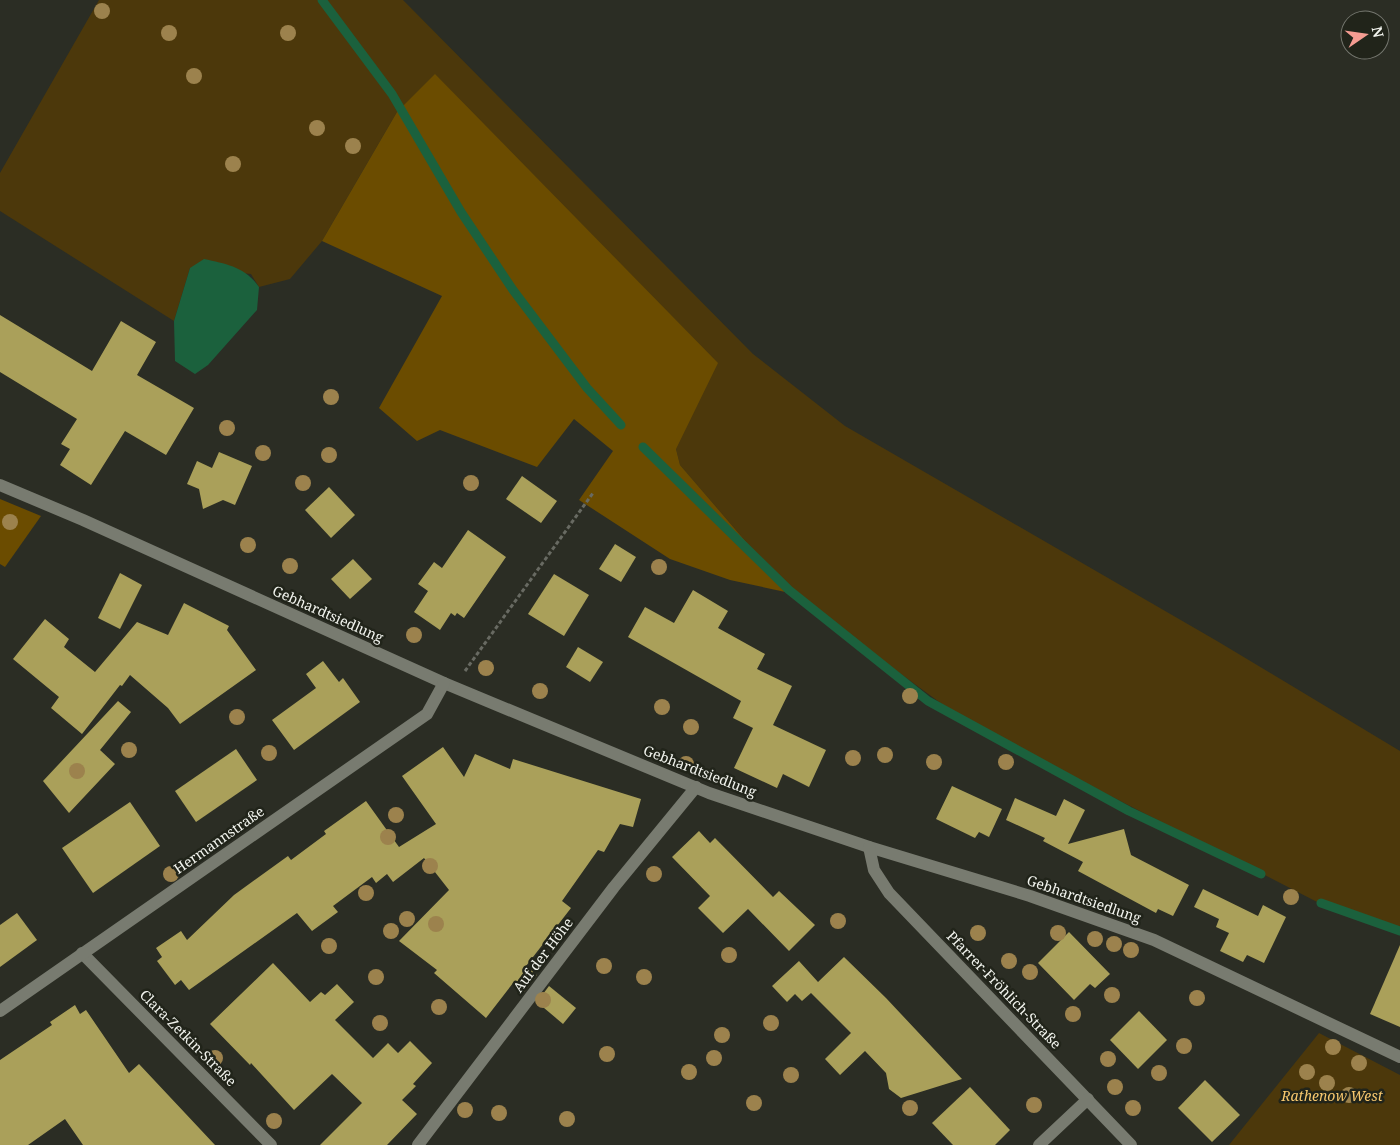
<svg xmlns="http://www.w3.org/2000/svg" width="1400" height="1145" font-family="'Noto Serif',serif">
<rect width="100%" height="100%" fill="#2b2d24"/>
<g fill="#4c380b">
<polygon points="99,0 403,0 753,354 845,426 1217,641 1400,751 1400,935 1323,905 968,723 790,593 680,465 676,449 397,112 322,241 290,279 259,287 251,274 190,268 174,321 0,211 0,173"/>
<polygon points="1319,1033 1400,1075 1400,1145 1229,1145"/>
</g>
<g fill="#6b4c00">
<polygon points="435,74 718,363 676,449 680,465 790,593 730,580 670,559 579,500 613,451 574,419 537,467 440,430 417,441 379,408 442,296 322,241 397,112"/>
<polygon points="0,499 41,516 5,567 0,564"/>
</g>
<path fill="#1b613d" d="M204,259C227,264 245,267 259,287L257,310L208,365L195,374L175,361L174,321L190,268Z"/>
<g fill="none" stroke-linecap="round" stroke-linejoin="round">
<g stroke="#1b613d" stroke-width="9">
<polyline points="322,0 392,94 461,212 513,290 587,388 621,425"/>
<polyline points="643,447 789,590 928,701 1129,811 1261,874"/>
<polyline points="1321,903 1400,931"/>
</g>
</g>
<g fill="#aaa05a">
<polygon points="0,315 92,371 121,321 156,342 137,375 194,408 166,455 125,431 91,485 60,465 70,449 61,444 77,419 0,372"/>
<polygon points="219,452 252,466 235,505 223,500 203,509 199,489 187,484 197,461 212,468"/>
<polygon points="522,476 557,501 541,523 506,499"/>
<polygon points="329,487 355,515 331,538 305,510"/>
<polygon points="468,530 506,557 464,618 457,613 455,616 451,613 440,630 414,612 428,591 418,584 434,562 442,568"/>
<polygon points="615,544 636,557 621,582 599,569"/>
<polygon points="353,559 372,579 350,599 331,579"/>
<polygon points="120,573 142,585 120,629 98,618"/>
<polygon points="554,574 589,595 564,636 528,614"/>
<polygon points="693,590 728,611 718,628 765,654 757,669 792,686 773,725 826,750 809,787 783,774 777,788 734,768 753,728 733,718 741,701 628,637 645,607 674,623"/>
<polygon points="184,603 229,626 227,630 256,670 180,724 168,708 130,675 122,686 120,685 82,734 51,708 59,697 13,659 45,619 69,639 64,647 95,672 137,622 168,635"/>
<polygon points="578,647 603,662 590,682 566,667"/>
<polygon points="323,661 339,682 343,678 360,702 294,750 272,720 316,688 306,674"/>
<polygon points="118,701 131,712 100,750 115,764 69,813 43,781"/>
<polygon points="443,747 464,777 475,754 510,769 513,759 641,799 633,827 620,824 604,852 598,850 562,901 571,908 526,966 537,975 524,992 513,983 486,1018 434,973 437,970 399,941 449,890 424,858 393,882 387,874 376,883 372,877 333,906 338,912 312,931 297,913 189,990 181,980 175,985 157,961 162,957 156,948 181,931 187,940 234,895 288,856 291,860 326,834 324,831 366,801 399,847 436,824 402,776"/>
<polygon points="236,749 257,780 196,822 175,791"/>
<polygon points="952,786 1002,809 989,837 979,832 975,838 936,819"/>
<polygon points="1015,798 1056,816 1064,799 1085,810 1068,844 1124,829 1131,855 1189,885 1173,916 1158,909 1156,913 1078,871 1083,862 1043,841 1045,838 1006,820"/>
<polygon points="130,802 160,846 93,893 62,848"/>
<polygon points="699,831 710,843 715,838 773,897 779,891 815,925 789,951 748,909 723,933 698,908 710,896 672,857"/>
<polygon points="1203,889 1258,916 1263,905 1286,917 1264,963 1247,955 1243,962 1220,951 1229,933 1216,927 1219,919 1194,907"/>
<polygon points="17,913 37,940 0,967 0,925"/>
<polygon points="1069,932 1110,974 1095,988 1090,984 1074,1000 1038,963"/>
<polygon points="1400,945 1400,1027 1370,1014"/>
<polygon points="844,957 886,998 962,1079 901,1098 889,1089 886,1073 865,1051 840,1075 825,1059 851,1033 811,993 802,1001 795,994 787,1002 772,986 799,961 818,982"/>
<polygon points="273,963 310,1002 321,992 325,995 337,984 354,1002 335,1020 373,1058 388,1043 398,1053 410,1041 432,1063 413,1084 416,1086 402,1100 417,1114 387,1145 320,1145 362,1103 332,1074 294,1110 251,1063 250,1065 210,1024"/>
<polygon points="549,986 576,1008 563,1024 537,1002"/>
<polygon points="75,1005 80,1014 86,1010 129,1073 139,1064 215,1145 83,1145 65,1119 28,1145 0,1145 0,1060 52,1025 50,1022"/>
<polygon points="1139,1011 1167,1040 1138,1069 1110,1040"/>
<polygon points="1205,1080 1240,1115 1212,1142 1178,1108"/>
<polygon points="970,1087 1010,1130 995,1145 953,1145 932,1123"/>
</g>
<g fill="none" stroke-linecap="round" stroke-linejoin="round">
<polyline stroke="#686a62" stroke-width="3" stroke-dasharray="4 2.5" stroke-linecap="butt" points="465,671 593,493"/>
<g stroke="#787b70" stroke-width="12">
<polyline points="0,485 83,520 444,683 709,793 869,847 1030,896 1154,940 1400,1057"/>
<polyline points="869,847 874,870 889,893 1131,1145"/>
<polyline points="82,953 271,1145"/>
<polyline points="0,1011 427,714 444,683"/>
<polyline points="418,1145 614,887 696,787"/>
<polyline points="1039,1145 1088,1099"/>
</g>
</g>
<g fill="#9c824d">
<circle cx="102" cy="11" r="8"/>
<circle cx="169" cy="33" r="8"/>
<circle cx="288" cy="33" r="8"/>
<circle cx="194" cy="76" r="8"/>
<circle cx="317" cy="128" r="8"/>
<circle cx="353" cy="146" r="8"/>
<circle cx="233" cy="164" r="8"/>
<circle cx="331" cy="397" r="8"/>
<circle cx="227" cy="428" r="8"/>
<circle cx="263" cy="453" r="8"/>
<circle cx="329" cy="455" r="8"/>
<circle cx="303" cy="483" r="8"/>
<circle cx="471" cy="483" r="8"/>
<circle cx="10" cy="522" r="8"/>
<circle cx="248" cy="545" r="8"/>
<circle cx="290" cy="566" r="8"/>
<circle cx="659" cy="567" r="8"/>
<circle cx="414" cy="635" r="8"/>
<circle cx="486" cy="668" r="8"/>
<circle cx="540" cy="691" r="8"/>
<circle cx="910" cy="696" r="8"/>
<circle cx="662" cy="707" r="8"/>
<circle cx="237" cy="717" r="8"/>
<circle cx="691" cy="727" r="8"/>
<circle cx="129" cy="750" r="8"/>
<circle cx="269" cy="753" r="8"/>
<circle cx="885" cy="755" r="8"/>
<circle cx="853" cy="758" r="8"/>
<circle cx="934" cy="762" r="8"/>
<circle cx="1006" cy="762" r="8"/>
<circle cx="686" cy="764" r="8"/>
<circle cx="77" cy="771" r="8"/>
<circle cx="396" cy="815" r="8"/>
<circle cx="388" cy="837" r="8"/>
<circle cx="430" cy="866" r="8"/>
<circle cx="171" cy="874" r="8"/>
<circle cx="654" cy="874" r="8"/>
<circle cx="366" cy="893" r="8"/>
<circle cx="1291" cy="897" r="8"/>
<circle cx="407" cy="919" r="8"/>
<circle cx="838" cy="921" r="8"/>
<circle cx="436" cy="924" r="8"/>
<circle cx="391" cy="931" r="8"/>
<circle cx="978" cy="933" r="8"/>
<circle cx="1058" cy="933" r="8"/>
<circle cx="1095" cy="939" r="8"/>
<circle cx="1114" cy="944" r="8"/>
<circle cx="329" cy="946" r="8"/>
<circle cx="1131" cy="950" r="8"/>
<circle cx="729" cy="955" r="8"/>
<circle cx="1009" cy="961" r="8"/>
<circle cx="604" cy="966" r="8"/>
<circle cx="1030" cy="972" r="8"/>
<circle cx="376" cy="977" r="8"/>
<circle cx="644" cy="977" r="8"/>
<circle cx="1112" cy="995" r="8"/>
<circle cx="1197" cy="998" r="8"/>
<circle cx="543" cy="1000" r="8"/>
<circle cx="439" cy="1007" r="8"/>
<circle cx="1073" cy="1014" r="8"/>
<circle cx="380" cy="1023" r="8"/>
<circle cx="771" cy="1023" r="8"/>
<circle cx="722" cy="1035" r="8"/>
<circle cx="1184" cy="1046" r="8"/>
<circle cx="1333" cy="1047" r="8"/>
<circle cx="607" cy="1054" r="8"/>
<circle cx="215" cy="1058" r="8"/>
<circle cx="714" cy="1058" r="8"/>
<circle cx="1108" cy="1059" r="8"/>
<circle cx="1359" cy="1063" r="8"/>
<circle cx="689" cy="1072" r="8"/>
<circle cx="1307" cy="1072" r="8"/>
<circle cx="1159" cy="1073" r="8"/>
<circle cx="791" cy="1075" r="8"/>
<circle cx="1327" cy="1083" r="8"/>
<circle cx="1115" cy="1087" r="8"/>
<circle cx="1349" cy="1095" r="8"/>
<circle cx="754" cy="1103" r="8"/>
<circle cx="1034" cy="1105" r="8"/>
<circle cx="910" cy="1108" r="8"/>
<circle cx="1133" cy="1108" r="8"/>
<circle cx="465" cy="1110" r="8"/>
<circle cx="499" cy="1113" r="8"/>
<circle cx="567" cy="1119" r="8"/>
<circle cx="274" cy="1121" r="8"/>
</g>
<g text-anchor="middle" stroke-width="5" stroke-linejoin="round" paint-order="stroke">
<g font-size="14" fill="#f2f4ee" stroke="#21241a">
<text transform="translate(328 614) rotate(24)" y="5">Gebhardtsiedlung</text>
<text transform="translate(700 771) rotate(21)" y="5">Gebhardtsiedlung</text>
<text transform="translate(219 840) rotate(-35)" y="5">Hermannstraße</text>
<text transform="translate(1084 899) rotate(19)" y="5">Gebhardtsiedlung</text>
<text transform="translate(543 955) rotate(-53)" y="5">Auf der Höhe</text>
<text transform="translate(1004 990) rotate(46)" y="5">Pfarrer-Fröhlich-Straße</text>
<text transform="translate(188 1038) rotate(45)" y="5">Clara-Zetkin-Straße</text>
</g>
<g font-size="14" font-style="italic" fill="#f8c86e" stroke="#21241a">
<text x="1332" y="1101">Rathenow West</text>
</g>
</g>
<g transform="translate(1365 35) rotate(77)"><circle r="24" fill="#21241a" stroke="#75776f"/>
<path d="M0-4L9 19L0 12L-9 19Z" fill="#f59c92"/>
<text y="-8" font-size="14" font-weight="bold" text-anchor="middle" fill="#f2f4ee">N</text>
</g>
</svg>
